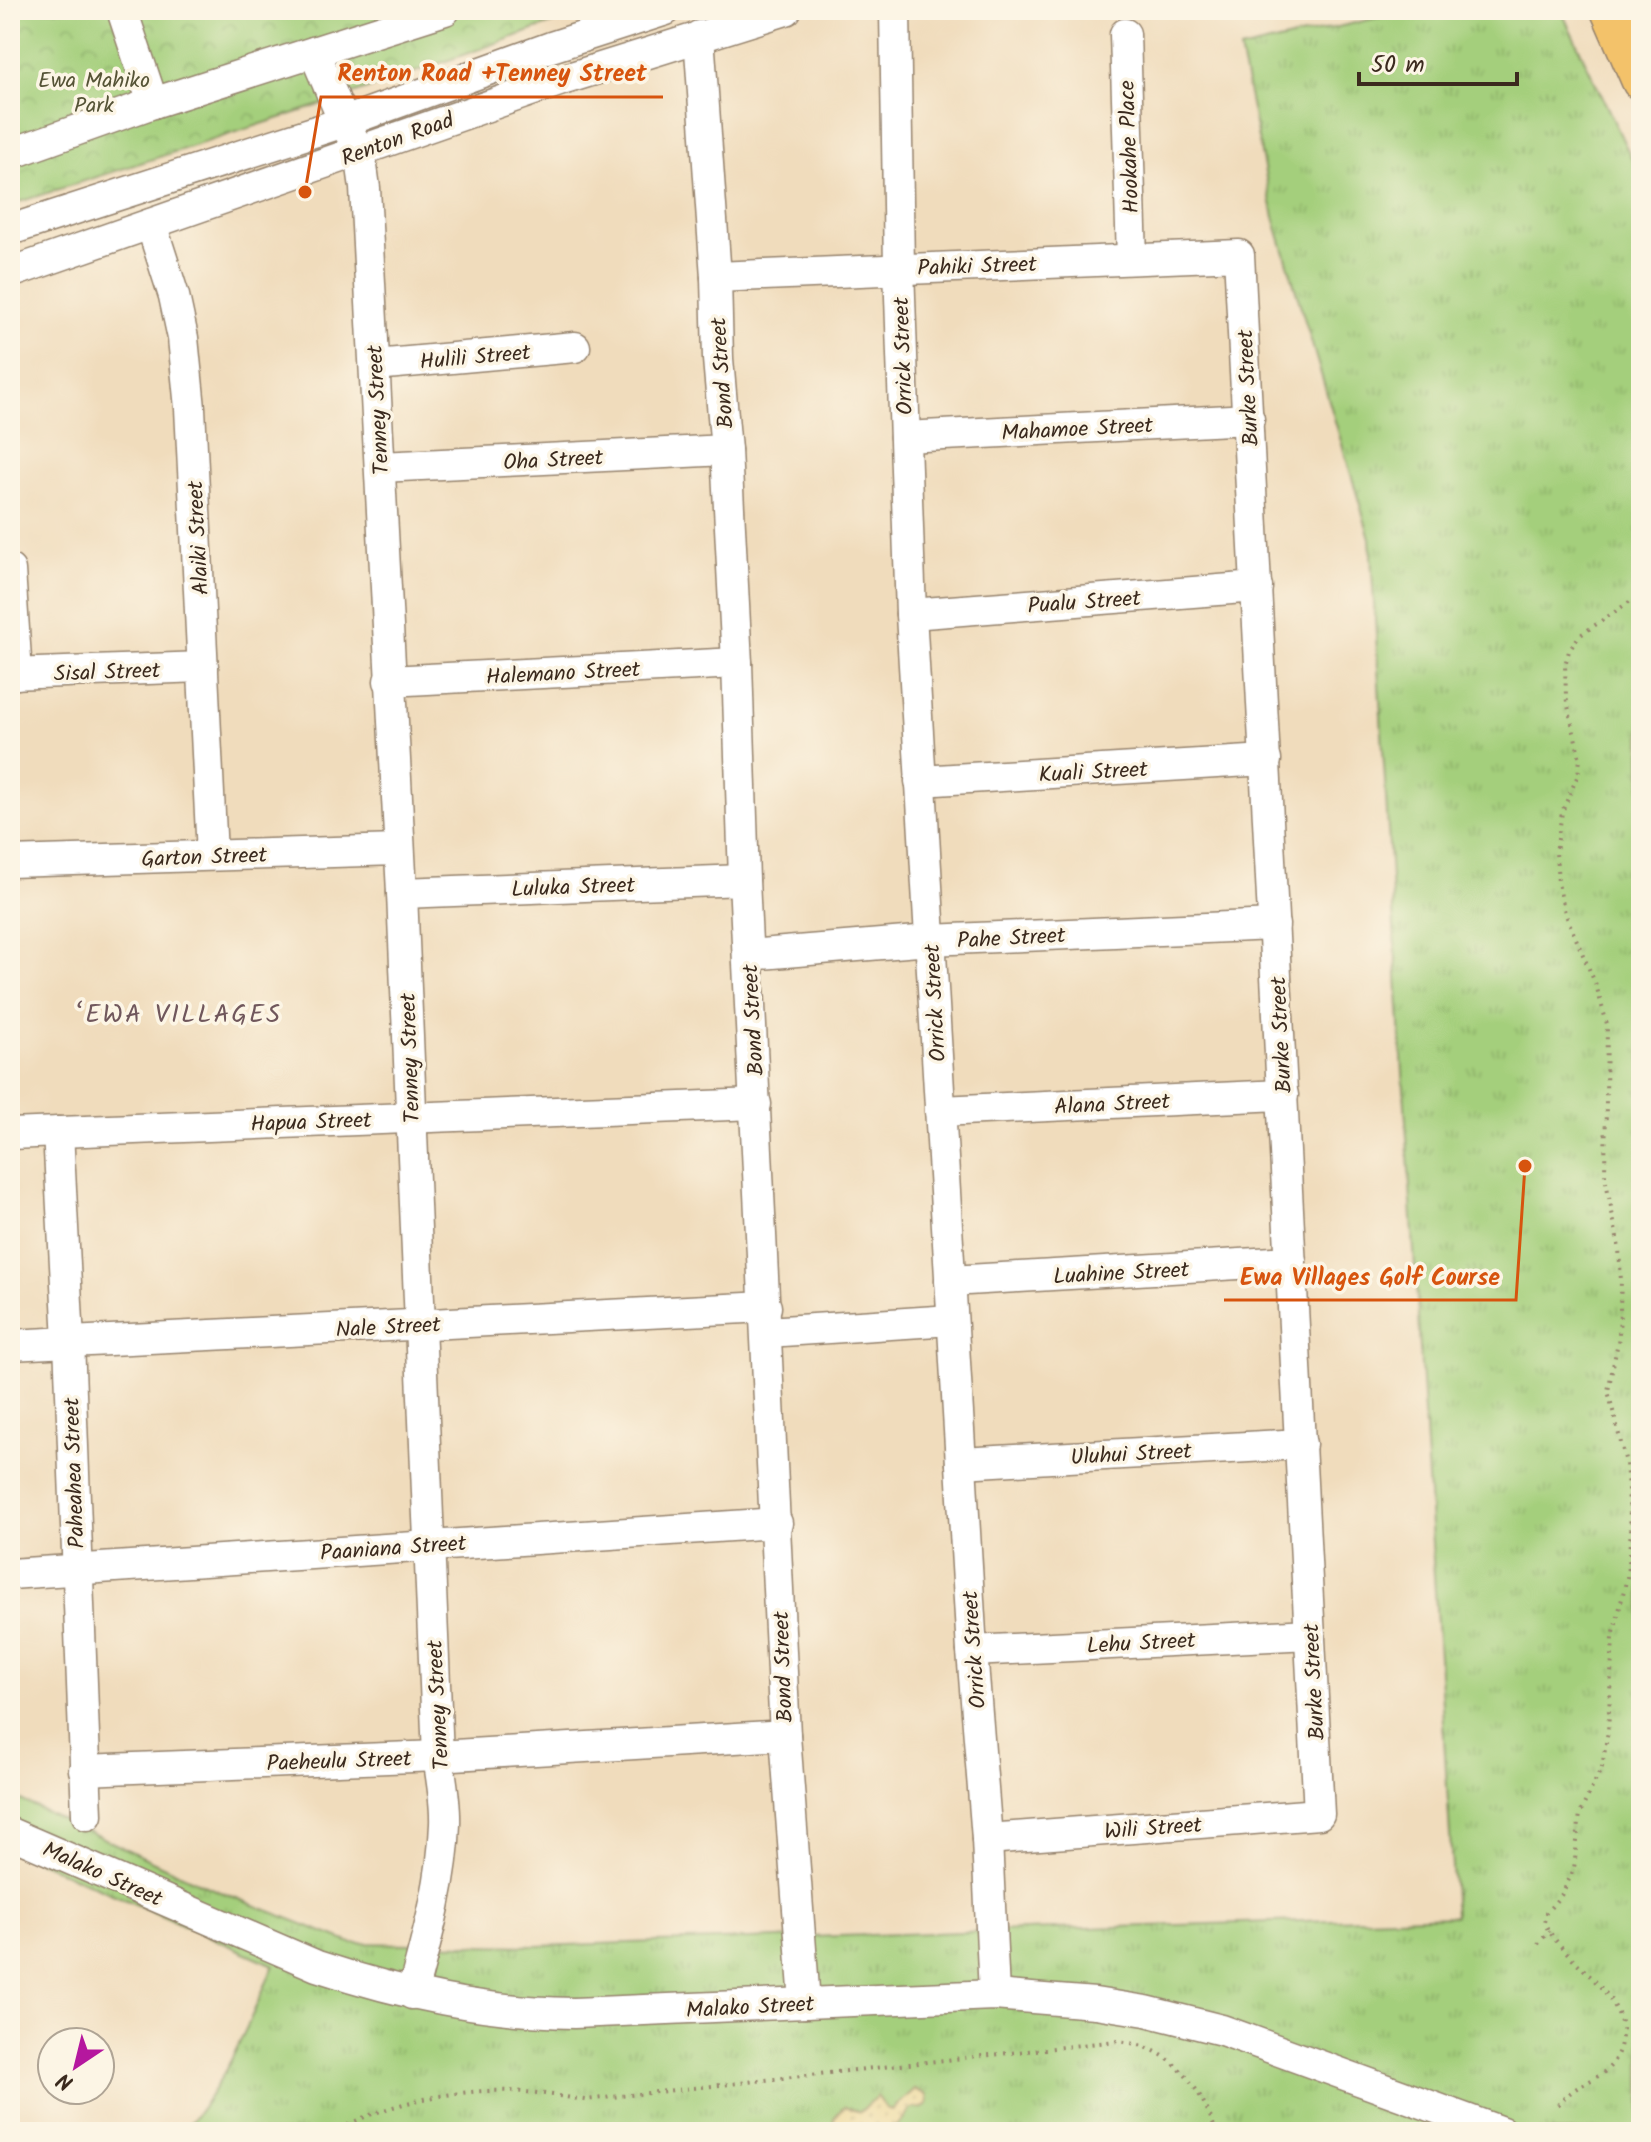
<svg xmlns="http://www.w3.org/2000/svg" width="1651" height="2142" font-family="Kalam,sans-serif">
<defs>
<pattern id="grass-tufts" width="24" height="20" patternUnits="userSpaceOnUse" patternTransform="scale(2)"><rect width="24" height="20" fill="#a4cf7c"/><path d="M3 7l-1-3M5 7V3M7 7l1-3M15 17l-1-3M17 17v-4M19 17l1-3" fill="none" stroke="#8eb26b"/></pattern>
<pattern id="sand-dots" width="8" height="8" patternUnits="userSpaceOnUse" patternTransform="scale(2)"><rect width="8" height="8" fill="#eeda9e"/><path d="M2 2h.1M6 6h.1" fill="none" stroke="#cdbb88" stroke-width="1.8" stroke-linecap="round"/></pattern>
<pattern id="park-crowns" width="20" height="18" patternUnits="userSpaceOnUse" patternTransform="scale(2)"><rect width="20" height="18" fill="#a4cf7c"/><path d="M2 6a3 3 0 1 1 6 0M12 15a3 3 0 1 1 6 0" fill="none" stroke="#8eb26b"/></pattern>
</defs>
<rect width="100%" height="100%" fill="#fcf5e5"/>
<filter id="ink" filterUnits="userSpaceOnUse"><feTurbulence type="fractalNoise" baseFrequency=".0125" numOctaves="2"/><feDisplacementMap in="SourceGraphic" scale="16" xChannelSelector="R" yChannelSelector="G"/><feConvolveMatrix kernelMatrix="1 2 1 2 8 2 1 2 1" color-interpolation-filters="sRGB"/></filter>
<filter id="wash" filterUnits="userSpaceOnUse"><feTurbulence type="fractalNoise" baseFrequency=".006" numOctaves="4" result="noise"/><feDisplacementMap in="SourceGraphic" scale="32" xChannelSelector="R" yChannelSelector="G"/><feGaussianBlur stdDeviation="1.8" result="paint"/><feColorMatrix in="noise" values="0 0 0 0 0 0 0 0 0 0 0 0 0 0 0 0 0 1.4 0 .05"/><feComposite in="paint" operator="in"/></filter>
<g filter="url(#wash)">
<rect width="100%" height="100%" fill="#f0dcbc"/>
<path fill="url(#grass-tufts)" stroke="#707c4d" stroke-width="2" d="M1410,10H1561L1641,178V2132H182C226,2084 248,2024 274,1965L10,1849V1795L206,1886L351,1943L537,1946L1455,1916L1370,538L1274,217L1240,50Z"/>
<polygon fill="url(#sand-dots)" stroke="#94825e" stroke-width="2" points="915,2089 927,2095 928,2103 923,2108 911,2109 898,2125 892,2128 881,2128 872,2132 833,2132 834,2118 844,2107 860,2112 877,2096 886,2108 892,2110"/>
<polygon fill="url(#park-crowns)" stroke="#707c4d" stroke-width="2" points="10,10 590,10 336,100 10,205"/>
</g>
<g filter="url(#ink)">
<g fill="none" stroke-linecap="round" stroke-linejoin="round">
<defs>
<g id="minor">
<polyline points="122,10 153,103"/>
<polyline points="895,10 899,268 911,614 972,1651 987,1839 994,1995"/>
<polyline points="1125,34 1132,259"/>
<polyline points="699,36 716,277 718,359 726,450 737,663 744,880 785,1735 805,2003"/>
<path d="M314,52L344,122L360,152L365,188L402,893L438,1756C441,1778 446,1802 445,1824C443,1882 427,1938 412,1994"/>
<polyline points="10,154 153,103 445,10"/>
<polyline points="151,224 174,296 183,338 190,408 212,855"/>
<polyline points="10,230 344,122 551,47 666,10"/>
<polyline points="10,273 562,80 786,10"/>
<polyline points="716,277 1239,255 1319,1814 987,1839"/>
<polyline points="375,365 575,347"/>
<polyline points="905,437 1249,419"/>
<polyline points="380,467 726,450"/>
<polyline points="10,570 17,674"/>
<polyline points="911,614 1257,587"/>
<polyline points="10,674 203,667"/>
<polyline points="389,681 737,663"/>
<polyline points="920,781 1266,760"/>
<polyline points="10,862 398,850"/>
<polyline points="402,893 744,880"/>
<polyline points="748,955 930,940 1274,925"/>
<polyline points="940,1111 1283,1095"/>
<polyline points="58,1132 69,1341 87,1815"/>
<polyline points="10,1134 756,1104"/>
<polyline points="950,1281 1291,1261"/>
<polyline points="767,1332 952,1320"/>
<polyline points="10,1345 766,1307"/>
<polyline points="961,1463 1301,1444"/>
<polyline points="10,1574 777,1523"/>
<polyline points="972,1651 1310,1634"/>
<polyline points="84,1770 438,1756 785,1735"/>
<path d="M10,1833L317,1966C402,1994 485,2012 574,2013L994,1995L1095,2003L1146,2011L1222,2030L1502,2132"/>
</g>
<polyline id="major" points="1610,10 1641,81"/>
</defs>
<use href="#minor" stroke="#96836d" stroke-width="33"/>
<use href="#major" stroke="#96836d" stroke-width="41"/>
<g stroke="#96836d" stroke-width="4" stroke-dasharray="2 6" stroke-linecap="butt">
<polyline points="1538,1944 1549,1931"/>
<path d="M1558,2105C1576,2082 1598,2082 1612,2064C1651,2002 1566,1969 1544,1922L1546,1913L1562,1894L1574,1869L1580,1813L1602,1767L1608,1731L1613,1637L1627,1577L1631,1530L1626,1463L1608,1391L1619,1337L1621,1281L1619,1248L1605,1176L1607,1024L1596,985L1565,913L1558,883L1556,852L1562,812L1578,775L1580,759L1566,697L1565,665L1569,651L1579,636L1641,594"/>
<path d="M334,2132C386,2102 465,2086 524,2092C544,2093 565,2097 585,2100L1117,2041C1170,2045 1200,2084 1216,2132"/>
</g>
<use href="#minor" stroke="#fff" stroke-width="30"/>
<use href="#major" stroke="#f3c26a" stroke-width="38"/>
</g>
</g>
<g text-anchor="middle" stroke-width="7" stroke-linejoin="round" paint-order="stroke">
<g font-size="22" fill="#555336" stroke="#fcf5e5">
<text x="94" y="87">Ewa Mahiko<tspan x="94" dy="25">Park</tspan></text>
</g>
<g font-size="22" fill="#3b2a1e" stroke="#fcf5e5">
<text transform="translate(397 138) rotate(-20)" y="8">Renton Road</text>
<text transform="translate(1128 147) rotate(-92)" y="8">Hookahe Place</text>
<text transform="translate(977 265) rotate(-2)" y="8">Pahiki Street</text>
<text transform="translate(475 356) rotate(-5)" y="8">Hulili Street</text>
<text transform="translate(902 356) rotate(-92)" y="8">Orrick Street</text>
<text transform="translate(721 373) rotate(-94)" y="8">Bond Street</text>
<text transform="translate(1247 388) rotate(-93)" y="8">Burke Street</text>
<text transform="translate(377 410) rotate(-93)" y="8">Tenney Street</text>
<text transform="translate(1077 428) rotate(-3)" y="8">Mahamoe Street</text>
<text transform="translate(553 459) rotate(-3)" y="8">Oha Street</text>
<text transform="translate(197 538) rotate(-93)" y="8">Alaiki Street</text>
<text transform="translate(1084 601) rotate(-4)" y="8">Pualu Street</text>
<text transform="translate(107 671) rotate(-2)" y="8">Sisal Street</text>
<text transform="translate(563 672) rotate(-3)" y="8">Halemano Street</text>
<text transform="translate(1093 771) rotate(-3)" y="8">Kuali Street</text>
<text transform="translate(204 856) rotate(-2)" y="8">Garton Street</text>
<text transform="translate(573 886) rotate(-2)" y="8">Luluka Street</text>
<text transform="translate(1011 937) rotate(-3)" y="8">Pahe Street</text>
<text transform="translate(934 1003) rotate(-93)" y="8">Orrick Street</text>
<text transform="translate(752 1020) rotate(-93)" y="8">Bond Street</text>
<text transform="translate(1280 1035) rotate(-93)" y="8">Burke Street</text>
<text transform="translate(409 1058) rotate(-92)" y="8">Tenney Street</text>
<text transform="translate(1112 1103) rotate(-3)" y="8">Alana Street</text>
<text transform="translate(311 1121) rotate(-2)" y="8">Hapua Street</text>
<text transform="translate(1121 1272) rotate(-3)" y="8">Luahine Street</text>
<text transform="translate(388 1326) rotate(-3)" y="8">Nale Street</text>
<text transform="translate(1131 1453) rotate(-3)" y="8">Uluhui Street</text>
<text transform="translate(73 1473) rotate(-92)" y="8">Paheahea Street</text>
<text transform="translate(393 1547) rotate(-4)" y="8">Paaniana Street</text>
<text transform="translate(1141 1642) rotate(-3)" y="8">Lehu Street</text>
<text transform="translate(973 1650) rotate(-94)" y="8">Orrick Street</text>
<text transform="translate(782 1667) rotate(-92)" y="8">Bond Street</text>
<text transform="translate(1313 1682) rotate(-93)" y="8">Burke Street</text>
<text transform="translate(437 1705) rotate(-93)" y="8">Tenney Street</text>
<text transform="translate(339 1760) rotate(-2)" y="8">Paeheulu Street</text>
<text transform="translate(1153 1827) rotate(-4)" y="8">Wili Street</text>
<text transform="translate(103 1873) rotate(24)" y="8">Malako Street</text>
<text transform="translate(750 2006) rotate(-3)" y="8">Malako Street</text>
</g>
<g font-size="26" letter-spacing="2" fill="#70575c" stroke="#fcf5e5">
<text x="179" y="1022">‘EWA VILLAGES</text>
</g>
</g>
<path fill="none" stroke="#d7540e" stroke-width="3" d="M305 192L321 97H663M1525 1166L1516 1300H1224"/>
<g fill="#d7540e" stroke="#fcf5e5" stroke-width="3">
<circle cx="305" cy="192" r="8"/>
<circle cx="1525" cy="1166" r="8"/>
</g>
<g font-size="24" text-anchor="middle" font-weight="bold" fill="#d7540e" stroke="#fcf5e5" stroke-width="7" stroke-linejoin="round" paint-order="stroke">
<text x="492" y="81">Renton Road +Tenney Street</text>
<text x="1370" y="1285">Ewa Villages Golf Course</text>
</g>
<rect width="1651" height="2142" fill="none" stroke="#fcf5e5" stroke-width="40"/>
<g transform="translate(76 2066) rotate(215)"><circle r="38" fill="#fcf5e5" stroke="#afa495" stroke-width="2"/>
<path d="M0-6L14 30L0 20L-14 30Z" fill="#b5179e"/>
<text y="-12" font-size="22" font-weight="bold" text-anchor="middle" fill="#3b2a1e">N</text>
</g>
<path d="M1359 72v12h158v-12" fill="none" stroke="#3b2a1e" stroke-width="4"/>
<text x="1371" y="72" font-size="24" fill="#3b2a1e" stroke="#fcf5e5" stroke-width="6" paint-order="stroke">50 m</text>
</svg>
